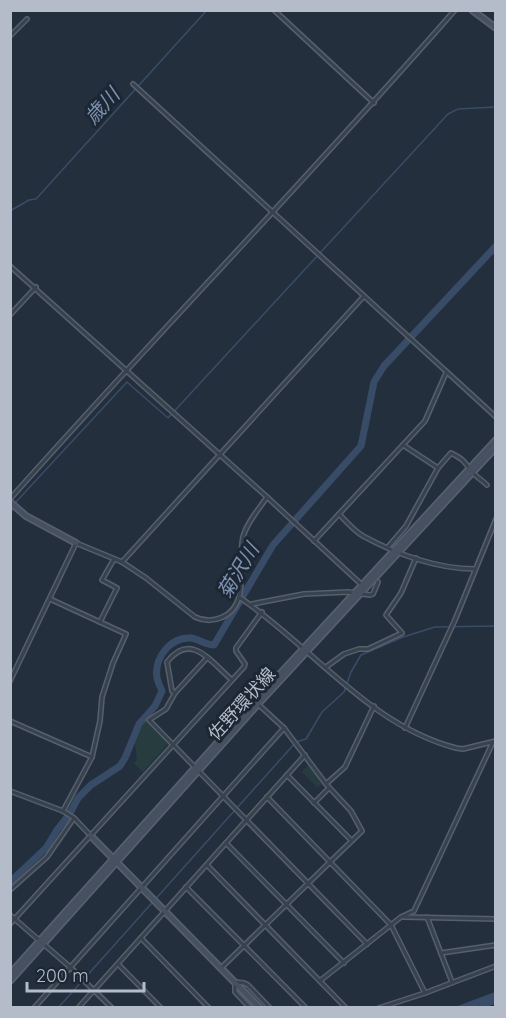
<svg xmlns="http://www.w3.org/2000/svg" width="506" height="1018" font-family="Quicksand,'Noto Sans JP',sans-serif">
<rect width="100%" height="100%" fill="#242f3e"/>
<g fill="#263c3f">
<polygon points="144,719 167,743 167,745 143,772 134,763 137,760 134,735"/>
<polygon points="309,764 323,783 318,788 302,772"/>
</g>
<polygon fill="#394c67" points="495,992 495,1004 486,1007 455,1007"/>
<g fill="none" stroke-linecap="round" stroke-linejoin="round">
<g stroke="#394c67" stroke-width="1.5">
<polyline points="10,211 29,200 36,199 207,10"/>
<polyline points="15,503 127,382 168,418 448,114 458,109 496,107"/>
<polyline points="10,517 13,507"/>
<polyline points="58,1008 296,742 306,739 322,712 344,692 351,672 361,655 403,637 435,627 496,626"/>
</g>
<path stroke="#394c67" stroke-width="7" d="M10,882L46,848L57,830L69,815L78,798L91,785L120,766L125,758L139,724L155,706L162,691C160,687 158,682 157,678C154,658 170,637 191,638C199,639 206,645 214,645L273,545L361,446L374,382L384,366L496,246"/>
<defs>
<g id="street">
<polyline points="274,10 374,103"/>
<polyline points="10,36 27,19"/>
<polyline points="133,84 496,417"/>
<polyline points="10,266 267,497 362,585"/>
<polyline points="10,315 36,287"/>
<polyline points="403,445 438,468"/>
<path d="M10,499C157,334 310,176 455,10"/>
<path d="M339,514C346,521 354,531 363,536C396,554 437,569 475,569"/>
<polyline points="314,541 425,421 446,373"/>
<path d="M388,547L406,526L438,468L451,453C467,461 464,463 474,474C478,478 483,481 487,485"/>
<polyline points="122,562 364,296"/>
<path d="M239,597C312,646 368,725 456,748L463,749L496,741"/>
<polyline points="50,599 126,634 113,663 102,697 100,721 92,757 63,811"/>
<polyline points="252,604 304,594 348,592 370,595 373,594 378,582"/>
<polyline points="100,622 117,588 102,580 114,559"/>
<polyline points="207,658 175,693 166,709 149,720 367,944"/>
<polyline points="326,667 344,654 359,649 368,649 402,633 386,615 401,593 416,558"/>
<path d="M10,681L76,543L122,562L146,578L195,617C212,625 234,617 239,597C244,581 239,554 243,537C247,522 259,509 267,497"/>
<path d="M175,693L172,691L167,662C191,631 211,662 232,680"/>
<polyline points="10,721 92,757"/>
<polyline points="405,728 455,620 496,519"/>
<polyline points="287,775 351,840"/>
<polyline points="326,784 345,767 374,706"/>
<polyline points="10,791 63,811 74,818 90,835"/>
<polyline points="267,797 391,925 425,993"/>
<polyline points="314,803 329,788"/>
<polyline points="226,843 344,963"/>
<polyline points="207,865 346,1008"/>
<polyline points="186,887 306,1008"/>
<polyline points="10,890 47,857 74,818"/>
<polyline points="10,915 70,967 112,1008"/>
<polyline points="404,917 496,919"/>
<polyline points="427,917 452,982"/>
<polyline points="10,924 244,667 245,664 236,651 236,648 262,612"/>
<polyline points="141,938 209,1008"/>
<polyline points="441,953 496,945"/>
<polyline points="118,964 161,1008"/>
<polyline points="221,968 362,831 351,811 326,784 284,728 259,705"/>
<polyline points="321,980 401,917 414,911 493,742"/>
<polyline points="34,1008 284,728"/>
<polyline points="78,1008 305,755"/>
<polyline points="250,1008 235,992 235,982 244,983 248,985 270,1008"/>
<polyline points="379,1008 425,993 496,966"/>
</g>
<g id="secondary">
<polyline points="472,10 496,28"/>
<polyline points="10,502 26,516 76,543"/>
<polyline points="90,835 260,1008"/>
<polyline points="10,974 255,701 496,440"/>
<polyline points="10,981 258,704 496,447"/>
</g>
</defs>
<use href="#street" stroke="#565f6c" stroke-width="6"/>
<use href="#secondary" stroke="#565f6c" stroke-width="8"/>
<use href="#street" stroke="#38414e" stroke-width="3"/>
<use href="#secondary" stroke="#465061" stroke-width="4.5"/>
</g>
<g text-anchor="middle" stroke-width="6" stroke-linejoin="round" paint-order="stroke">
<g font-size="18" fill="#b4bcc9" stroke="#1d2633">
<text transform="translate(242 704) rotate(-48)" y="6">佐野環状線</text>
</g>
<g font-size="20" font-style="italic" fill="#7c92b1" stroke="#1d2633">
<text transform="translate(102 106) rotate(-48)" y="7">歳川</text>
<text transform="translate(238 571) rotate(-59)" y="7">菊沢川</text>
</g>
</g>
<rect width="506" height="1018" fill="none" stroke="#b4bcc9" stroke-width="24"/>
<path d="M27 982v9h117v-9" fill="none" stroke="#b4bcc9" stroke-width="3"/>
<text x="36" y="982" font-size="18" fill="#b4bcc9" stroke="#1d2633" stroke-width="4.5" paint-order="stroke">200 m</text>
</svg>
